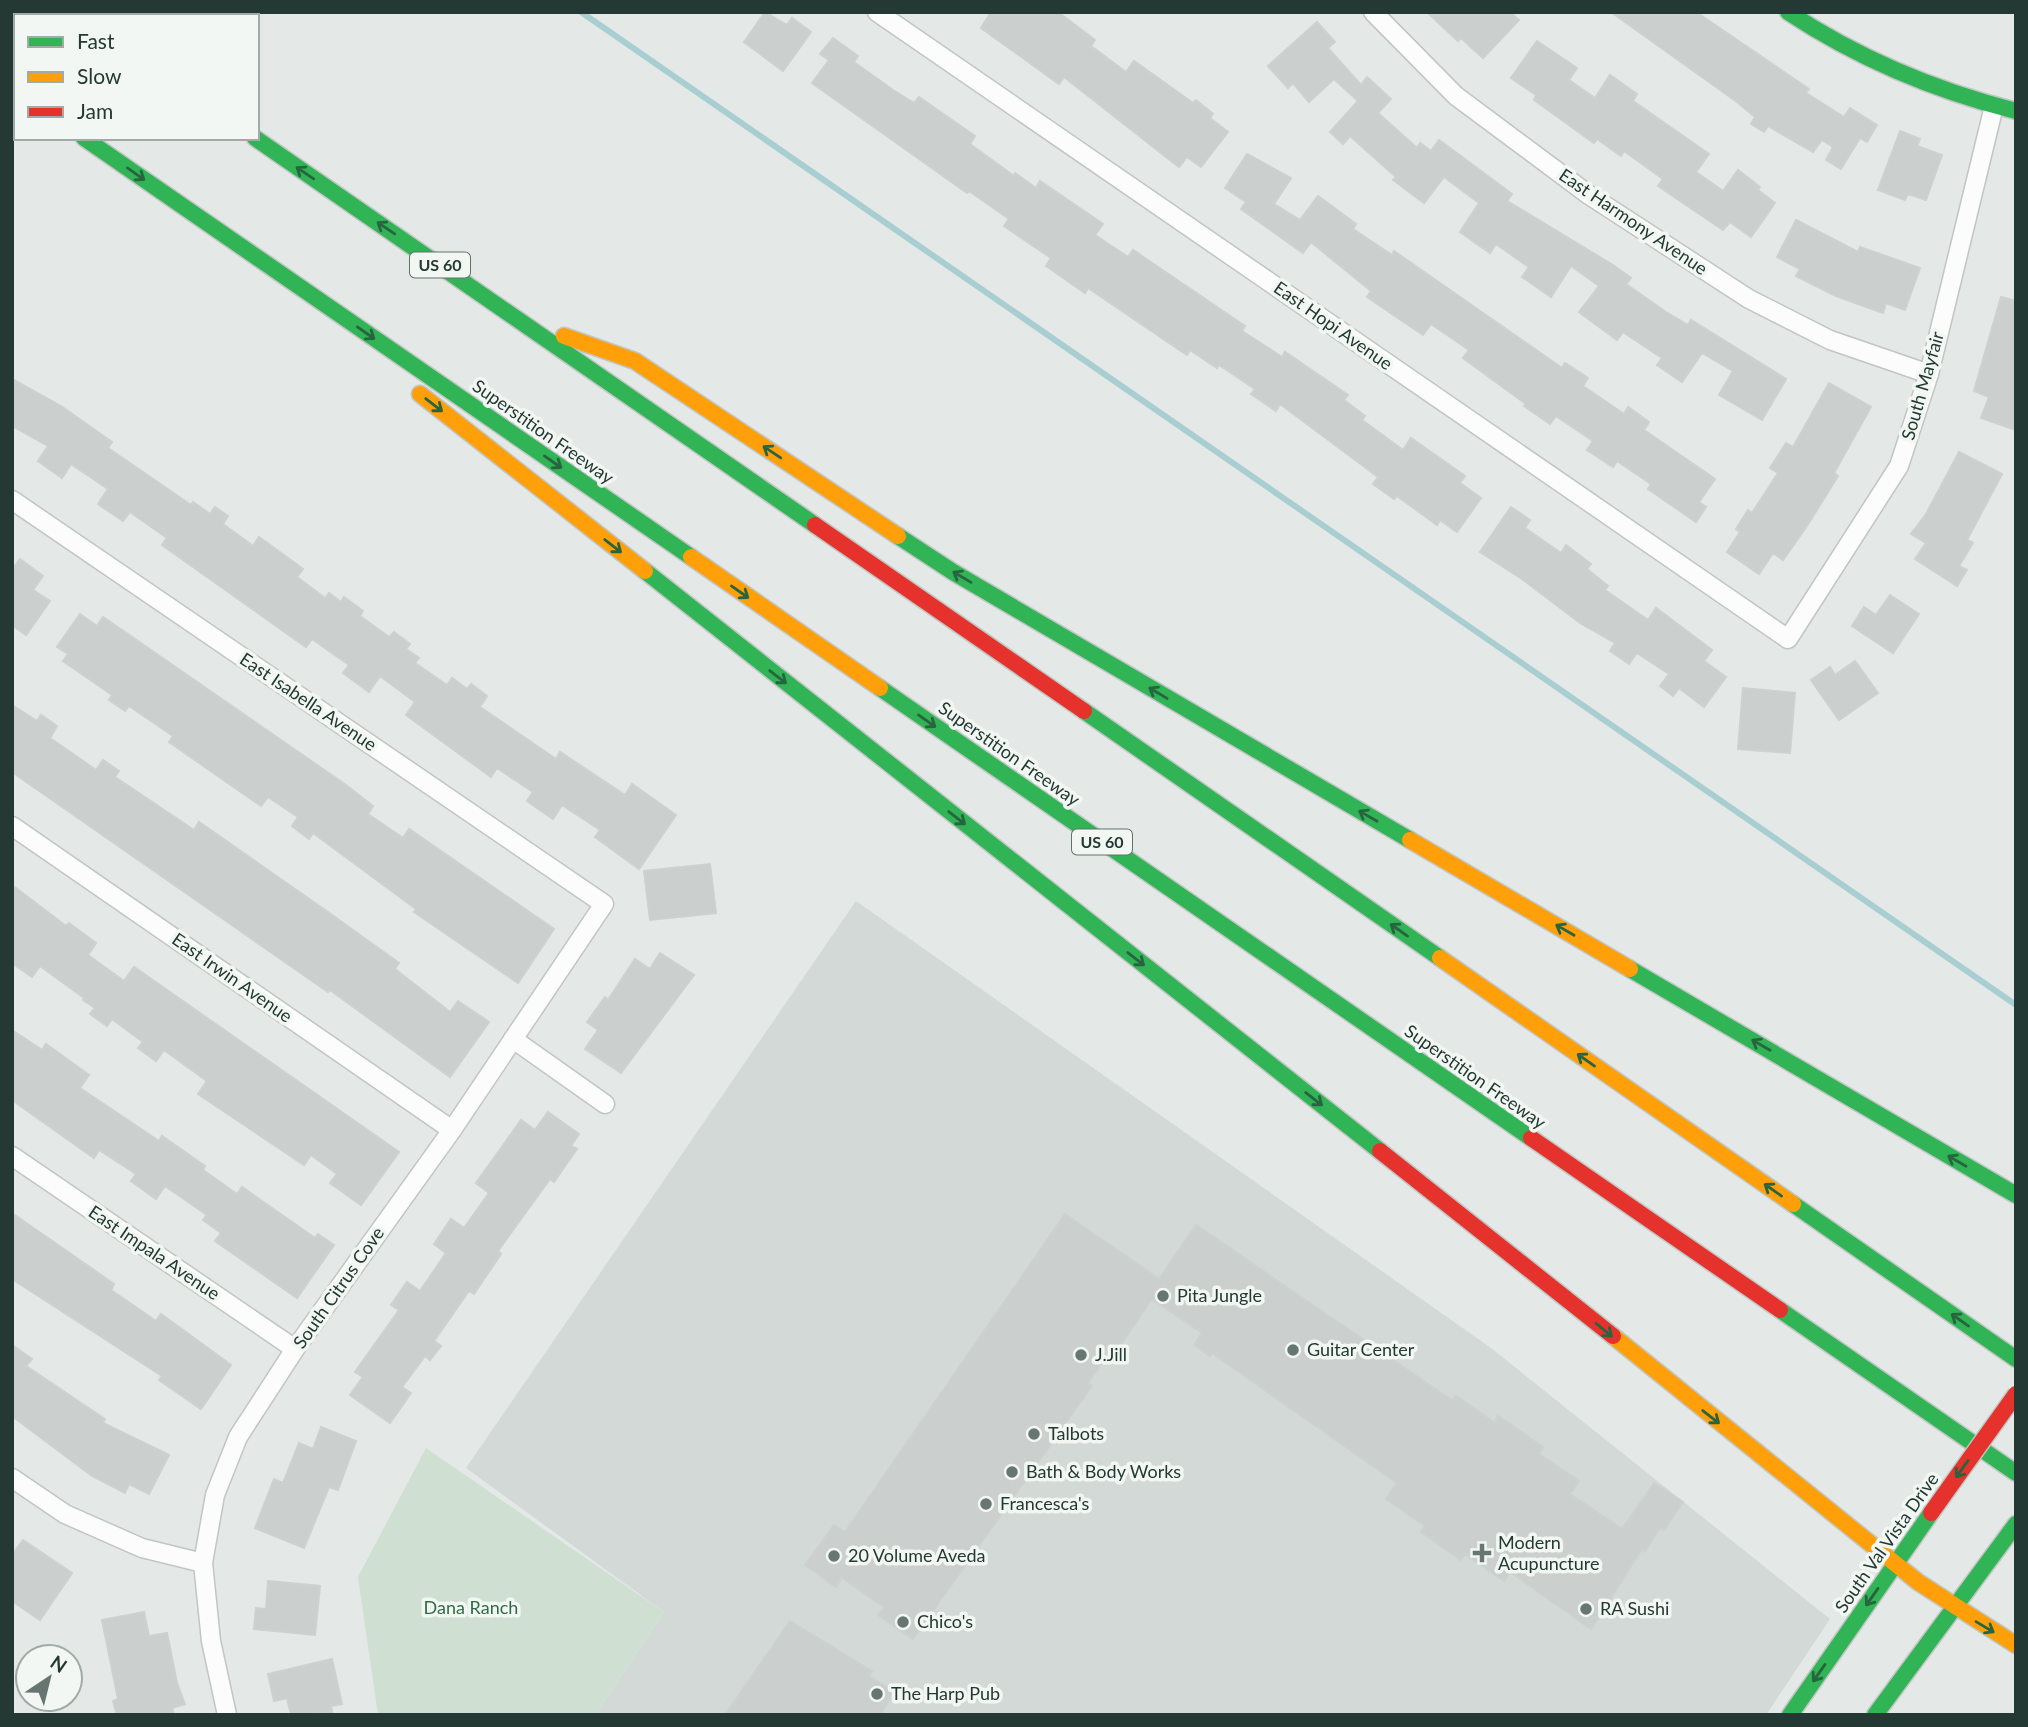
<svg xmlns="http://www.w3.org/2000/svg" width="2028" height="1727" font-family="Lato,sans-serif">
<rect width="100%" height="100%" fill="#e4e8e6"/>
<polygon fill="#d2d9d6" points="856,901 1491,1348 1830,1619 1766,1715 595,1715 664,1612 466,1468"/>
<polygon fill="#cfe0d3" points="426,1448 664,1612 595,1715 378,1715 358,1577"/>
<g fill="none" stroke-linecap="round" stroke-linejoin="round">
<polyline stroke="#a8ced2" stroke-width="6" points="581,12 2016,1005"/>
</g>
<g fill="#cbcfcd" stroke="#cdd1cf" stroke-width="2">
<polygon points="765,12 787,25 792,18 811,32 783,71 744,42"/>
<polygon points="991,12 1058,12 1095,40 1091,46 1126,72 1134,61 1193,103 1196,100 1213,114 1210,118 1228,132 1201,167 1187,157 1179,167 1064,77 1059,84 981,28"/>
<polygon points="1427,12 1510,12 1519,20 1483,58 1461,38 1458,41"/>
<polygon points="1611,12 1696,12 1809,89 1806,93 1844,117 1850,108 1877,125 1867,142 1860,138 1841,169 1826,160 1833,147 1822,140 1813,152 1768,126 1764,132 1751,124 1755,117 1737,102"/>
<polygon points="1317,22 1335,42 1328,48 1361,85 1367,77 1391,99 1378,113 1417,148 1420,143 1431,151 1439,140 1512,194 1507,201 1613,265 1631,278 1626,284 1666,312 1688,325 1691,320 1786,379 1762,420 1719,395 1733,371 1702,353 1682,382 1657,365 1662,358 1623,332 1617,340 1579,312 1599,286 1571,266 1551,297 1522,277 1529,267 1496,244 1490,253 1460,232 1479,203 1444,177 1424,203 1393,180 1396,177 1350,136 1343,144 1330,132 1358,101 1334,79 1309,102 1293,83 1288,88 1268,66"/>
<polygon points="833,38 858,56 854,62 893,90 914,103 919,97 975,136 970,144 1014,176 1015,173 1036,188 1040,181 1103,224 1095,235 1128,257 1133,250 1245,326 1242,331 1282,357 1285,352 1348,395 1344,400 1365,416 1362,420 1403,450 1411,438 1465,476 1460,483 1481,498 1457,532 1440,520 1437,525 1397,496 1394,499 1373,484 1378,477 1280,404 1276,411 1251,394 1255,389 1219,365 1217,368 1190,350 1187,355 1088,288 1085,293 1046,266 1051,258 1004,226 1009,219 969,191 967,193 812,83 829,60 820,54"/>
<polygon points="1537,41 1577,68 1569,80 1595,98 1610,75 1637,94 1633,101 1709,154 1696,172 1723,191 1738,170 1760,187 1758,190 1775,203 1751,237 1730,222 1723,230 1658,186 1663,179 1624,151 1621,156 1597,139 1594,143 1534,100 1536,95 1511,78"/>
<polygon points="1900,131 1920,139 1917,146 1942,155 1926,200 1908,194 1905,200 1878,190"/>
<polygon points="1247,154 1291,178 1274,204 1300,220 1318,196 1356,224 1353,229 1392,255 1394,251 1562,368 1565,363 1588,378 1583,386 1624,414 1628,407 1649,422 1644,430 1715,479 1699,502 1706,507 1696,522 1648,489 1651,484 1617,461 1613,467 1587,450 1593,441 1556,416 1550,424 1524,406 1526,404 1463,358 1469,350 1431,324 1423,335 1367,297 1371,291 1311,242 1303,253 1241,209 1246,202 1225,188"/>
<polygon points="1796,220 1858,252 1860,247 1920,268 1905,310 1886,303 1883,313 1836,296 1796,276 1800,269 1777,257"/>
<polygon points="2001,297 2016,301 2016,430 1981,418 1989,397 1974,391"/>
<polygon points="12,379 61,406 112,442 108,448 191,505 193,502 210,514 215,507 228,516 223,524 253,546 259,537 303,569 297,577 325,598 329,593 341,602 344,597 363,611 360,616 389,637 394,632 410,644 406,649 419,658 415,663 447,685 452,678 467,689 471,684 487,696 480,707 556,759 560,752 625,795 632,784 676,815 639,869 595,837 600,830 562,805 553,819 527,801 533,792 497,768 491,777 406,715 415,702 380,676 369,692 343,673 349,665 312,639 306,647 162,545 167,538 130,512 123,521 98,504 108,489 71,464 62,478 38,461 48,446 12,426"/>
<polygon points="1829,383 1871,407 1834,473 1838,476 1807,526 1783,560 1773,553 1759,574 1727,552 1740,532 1736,529 1748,510 1752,513 1778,473 1770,468 1786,443 1793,447"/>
<polygon points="1959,452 2002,474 1967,540 1973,543 1959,566 1967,570 1957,586 1915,559 1926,543 1911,534 1926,514"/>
<polygon points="1511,507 1530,520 1525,528 1561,553 1566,545 1591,564 1587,569 1608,586 1605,590 1648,620 1656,608 1712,650 1704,661 1726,677 1704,707 1679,688 1673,696 1660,686 1669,674 1637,653 1629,664 1610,651 1615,643 1580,623 1522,579 1480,552"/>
<polygon points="20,559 43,576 33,590 50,601 26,635 12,625 12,570"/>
<polygon points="1890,595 1919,614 1893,653 1852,626 1864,607 1876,615"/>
<polygon points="80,614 97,626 103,617 346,785 373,806 368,814 403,838 409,829 554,929 518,983 414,912 416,909 313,833 309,839 292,826 298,817 268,797 261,806 169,742 173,736 129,706 125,711 109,700 112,695 63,661 68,654 57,647"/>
<polygon points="1855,661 1878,693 1839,720 1811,680 1830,667 1835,675"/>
<polygon points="1743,688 1795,693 1790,753 1738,749"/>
<polygon points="12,705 37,721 41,715 57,726 50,738 96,770 103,760 119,771 115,777 194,830 199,822 328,912 399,963 395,969 450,1012 458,1001 489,1022 450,1077 330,990 328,992 12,772"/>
<polygon points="710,864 716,913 650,920 644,871"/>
<polygon points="12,885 66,926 69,923 96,943 88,955 124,981 134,967 399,1152 361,1205 330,1183 337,1174 311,1155 304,1165 198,1094 207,1081 164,1050 156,1061 138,1048 143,1042 112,1019 107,1026 90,1014 95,1008 83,1000 84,998 40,966 32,977 12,963"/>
<polygon points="660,953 694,975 621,1073 585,1049 598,1030 587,1022 605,997 608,1000 635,959 650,969"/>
<polygon points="12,1030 42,1050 46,1044 89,1075 80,1088 159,1141 162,1136 205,1166 203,1170 237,1194 242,1187 315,1238 318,1234 334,1245 297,1298 215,1241 221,1233 203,1220 207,1215 165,1186 156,1199 131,1181 136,1174 99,1150 94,1158 12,1100"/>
<polygon points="548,1112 579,1134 571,1146 577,1149 554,1182 550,1179 498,1251 501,1254 474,1294 469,1291 434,1341 441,1346 430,1360 425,1356 402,1387 411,1393 390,1423 350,1395 363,1377 355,1372 399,1310 391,1305 407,1282 420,1291 446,1253 434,1244 451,1219 464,1228 489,1193 476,1183 521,1120 535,1130"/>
<polygon points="12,1213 114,1284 111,1290 156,1321 161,1314 231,1365 201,1409 159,1380 162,1376 12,1279"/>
<polygon points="1065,1214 1159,1279 1196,1225 1453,1401 1456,1396 1494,1422 1498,1416 1543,1447 1539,1454 1579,1481 1570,1494 1622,1529 1654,1483 1683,1502 1664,1530 1660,1528 1645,1551 1642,1549 1591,1629 1510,1572 1504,1581 1465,1554 1461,1560 1421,1532 1425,1526 1386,1499 1397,1483 1212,1353 1210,1356 1194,1345 1202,1333 1152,1299 1113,1356 1109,1353 1088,1383 1092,1386 913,1639 878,1615 884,1607 842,1578 836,1587 805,1565 834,1525 845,1532"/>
<polygon points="12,1345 32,1359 26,1366 105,1419 103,1423 169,1455 149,1494 129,1484 125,1493 92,1476 12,1416"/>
<polygon points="321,1427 356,1441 338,1490 329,1487 304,1548 255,1528 274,1479 283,1483 299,1443 313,1449"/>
<polygon points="23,1540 72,1573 40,1620 12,1601 12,1555"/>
<polygon points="268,1581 320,1586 315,1635 254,1629 256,1608 266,1609"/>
<polygon points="144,1612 149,1636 167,1633 177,1683 185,1704 172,1708 174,1715 117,1715 113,1701 118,1699 102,1620"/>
<polygon points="790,1621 872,1671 869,1676 893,1691 881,1715 725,1715"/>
<polygon points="332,1659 342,1704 331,1706 332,1712 291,1715 287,1698 274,1701 268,1674"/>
</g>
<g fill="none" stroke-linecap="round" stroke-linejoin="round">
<defs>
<g id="street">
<polyline points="877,12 1788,639 1899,466 1929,374 1994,106"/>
<polyline points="1373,12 1456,96 1589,195 1749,299 1830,340 1929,374"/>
<polyline points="12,500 604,904 452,1130 295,1349 238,1437 215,1495 203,1563 211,1641 227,1715"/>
<polyline points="12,826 452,1130"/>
<polyline points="513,1039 605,1104"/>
<polyline points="12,1156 295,1349"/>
<polyline points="12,1478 65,1514 142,1548 203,1563"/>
</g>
<g id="fast">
<path d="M1788,12C1859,59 1933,90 2016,111"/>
<polyline points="84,138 691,557"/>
<polyline points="255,138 815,525"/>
<polyline points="898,536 953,572 1410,840"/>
<polyline points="645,571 1380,1151"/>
<polyline points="880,688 1531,1138"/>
<polyline points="1084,711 1440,958"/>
<polyline points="1630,969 2016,1195"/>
<polyline points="1793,1204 2016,1359"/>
<polyline points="1780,1310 2016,1473"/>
<polyline points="1790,1715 1931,1513"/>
<polyline points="1875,1715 2016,1524"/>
</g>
<g id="slow">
<polyline points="71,12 76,16"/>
<polyline points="12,89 16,91"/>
<polyline points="564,336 635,361 898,536"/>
<polyline points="420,394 645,571"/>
<polyline points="691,557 880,688"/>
<polyline points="1410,840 1630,969"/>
<polyline points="1440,958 1793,1204"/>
<polyline points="1613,1336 1918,1582 2016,1645"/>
</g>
<g id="jam">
<polyline points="12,23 16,18"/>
<polyline points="815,525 1084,711"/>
<polyline points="1531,1138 1780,1310"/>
<polyline points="1380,1151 1613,1336"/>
</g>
</defs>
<use href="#street" stroke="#c1c5c3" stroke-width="21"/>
<use href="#fast" stroke="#c0c6c3" stroke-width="19"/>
<use href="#slow" stroke="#c0c6c3" stroke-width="19"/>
<use href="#jam" stroke="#c0c6c3" stroke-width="19"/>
<use href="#street" stroke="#fbfcfb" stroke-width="18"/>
<use href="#fast" stroke="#30b455" stroke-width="16"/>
<use href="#slow" stroke="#ff9f0a" stroke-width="16"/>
<use href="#jam" stroke="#e5322d" stroke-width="16"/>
<defs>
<polyline id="jam-bridge" points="1931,1513 2016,1394"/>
</defs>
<use href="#jam-bridge" stroke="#c0c6c3" stroke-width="19" stroke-linecap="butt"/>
<use href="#jam-bridge" stroke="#e5322d" stroke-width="16"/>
</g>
<defs><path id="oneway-shaft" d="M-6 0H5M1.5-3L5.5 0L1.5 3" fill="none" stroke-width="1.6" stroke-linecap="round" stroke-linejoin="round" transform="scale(1.75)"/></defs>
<g stroke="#28643f">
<use href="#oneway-shaft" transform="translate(305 173) rotate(-146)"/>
<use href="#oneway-shaft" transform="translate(136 174) rotate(35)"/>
<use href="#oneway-shaft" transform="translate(386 228) rotate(-146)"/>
<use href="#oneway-shaft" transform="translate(366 333) rotate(35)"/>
<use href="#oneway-shaft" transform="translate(434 405) rotate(38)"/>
<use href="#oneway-shaft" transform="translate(772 452) rotate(-146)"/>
<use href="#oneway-shaft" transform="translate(553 462) rotate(35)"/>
<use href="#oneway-shaft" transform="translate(613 546) rotate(38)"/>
<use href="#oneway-shaft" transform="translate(962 577) rotate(-149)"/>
<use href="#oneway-shaft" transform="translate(740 592) rotate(35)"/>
<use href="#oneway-shaft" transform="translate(778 677) rotate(38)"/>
<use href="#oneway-shaft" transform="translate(1158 693) rotate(-149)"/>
<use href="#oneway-shaft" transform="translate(927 721) rotate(35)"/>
<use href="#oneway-shaft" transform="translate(1368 816) rotate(-150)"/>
<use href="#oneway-shaft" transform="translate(957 818) rotate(38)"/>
<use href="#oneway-shaft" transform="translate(1399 930) rotate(-145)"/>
<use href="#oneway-shaft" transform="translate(1565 930) rotate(-150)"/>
<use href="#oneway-shaft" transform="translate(1136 959) rotate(38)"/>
<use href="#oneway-shaft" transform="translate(1761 1045) rotate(-150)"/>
<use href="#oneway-shaft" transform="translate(1586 1060) rotate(-145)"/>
<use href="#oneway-shaft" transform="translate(1314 1099) rotate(38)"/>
<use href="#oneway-shaft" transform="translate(1957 1161) rotate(-150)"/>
<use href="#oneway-shaft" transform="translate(1773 1190) rotate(-145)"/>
<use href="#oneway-shaft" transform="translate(1960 1320) rotate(-145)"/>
<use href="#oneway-shaft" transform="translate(1604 1330) rotate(40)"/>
<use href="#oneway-shaft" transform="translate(1711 1417) rotate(38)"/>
<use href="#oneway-shaft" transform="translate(1962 1469) rotate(125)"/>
<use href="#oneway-shaft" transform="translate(1872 1597) rotate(125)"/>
<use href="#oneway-shaft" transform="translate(1985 1627) rotate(31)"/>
<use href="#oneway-shaft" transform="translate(1819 1673) rotate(125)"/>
</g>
<g fill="#677672" stroke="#f2f7f4" stroke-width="2.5">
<circle cx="1163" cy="1296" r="7"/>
<circle cx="1293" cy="1350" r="7"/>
<circle cx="1081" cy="1355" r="7"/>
<circle cx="1034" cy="1434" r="7"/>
<circle cx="1012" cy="1472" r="7"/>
<circle cx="986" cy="1504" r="7"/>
<path d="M1478.5 1542.5h7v7h7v7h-7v7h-7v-7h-7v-7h7z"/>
<circle cx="834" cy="1556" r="7"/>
<circle cx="1586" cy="1609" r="7"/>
<circle cx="903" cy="1622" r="7"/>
<circle cx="877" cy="1694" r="7"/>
</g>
<g text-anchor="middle" stroke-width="7" stroke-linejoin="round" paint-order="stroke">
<g fill="#f2f7f4" stroke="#62726d" stroke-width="2">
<rect x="410" y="252.5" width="60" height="25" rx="5"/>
<rect x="1072" y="829.5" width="60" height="25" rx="5"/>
</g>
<g font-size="16" font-weight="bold" fill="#243933">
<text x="440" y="271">US 60</text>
<text x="1102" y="848">US 60</text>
</g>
<g font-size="18" fill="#243933" stroke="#f2f7f4">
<text transform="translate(1633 222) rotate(34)" y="6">East Harmony Avenue</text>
<text transform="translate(1333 326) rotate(35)" y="6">East Hopi Avenue</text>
<text transform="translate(1923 386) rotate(-74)" y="6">South Mayfair</text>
<text transform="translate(543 432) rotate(35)" y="6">Superstition Freeway</text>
<text transform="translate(308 702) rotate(34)" y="6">East Isabella Avenue</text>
<text transform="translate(1009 754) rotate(35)" y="6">Superstition Freeway</text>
<text transform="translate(232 978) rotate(35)" y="6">East Irwin Avenue</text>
<text transform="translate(1475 1077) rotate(35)" y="6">Superstition Freeway</text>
<text transform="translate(154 1253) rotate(34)" y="6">East Impala Avenue</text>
<text transform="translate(339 1288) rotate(-55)" y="6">South Citrus Cove</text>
<text transform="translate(1887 1543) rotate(-55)" y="6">South Val Vista Drive</text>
</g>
<g font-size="18" fill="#243933" stroke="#f2f7f4" text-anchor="start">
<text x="1177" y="1302">Pita Jungle</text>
<text x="1307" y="1356">Guitar Center</text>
<text x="1095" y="1361">J.Jill</text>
<text x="1048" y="1440">Talbots</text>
<text x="1026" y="1478">Bath &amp; Body Works</text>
<text x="1000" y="1510">Francesca's</text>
<text x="1498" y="1549">Modern<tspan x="1498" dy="21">Acupuncture</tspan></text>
<text x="848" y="1562">20 Volume Aveda</text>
<text x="1600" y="1615">RA Sushi</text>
<text x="917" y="1628">Chico's</text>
<text x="891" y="1700">The Harp Pub</text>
</g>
<g font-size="18" fill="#326c46" stroke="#f2f7f4">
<text x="471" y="1614">Dana Ranch</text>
</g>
</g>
<rect width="2028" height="1727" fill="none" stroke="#243933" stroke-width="28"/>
<rect x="14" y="14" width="245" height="126" fill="#f2f7f4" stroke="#a0aba7" stroke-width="2"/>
<rect x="28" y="37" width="35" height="10" fill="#30b455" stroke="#a0aba7" stroke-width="2"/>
<text x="77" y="49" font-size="21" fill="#243933">Fast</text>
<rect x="28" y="72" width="35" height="10" fill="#ff9f0a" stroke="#a0aba7" stroke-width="2"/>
<text x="77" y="84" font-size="21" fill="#243933">Slow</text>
<rect x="28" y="107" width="35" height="10" fill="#e5322d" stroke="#a0aba7" stroke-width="2"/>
<text x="77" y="119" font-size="21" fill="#243933">Jam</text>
<g transform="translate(49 1678) rotate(35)"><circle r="33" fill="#f2f7f4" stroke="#a0aba7" stroke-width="2"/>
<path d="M0-5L12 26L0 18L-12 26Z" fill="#677672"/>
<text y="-10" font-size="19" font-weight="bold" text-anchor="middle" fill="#243933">N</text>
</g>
</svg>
